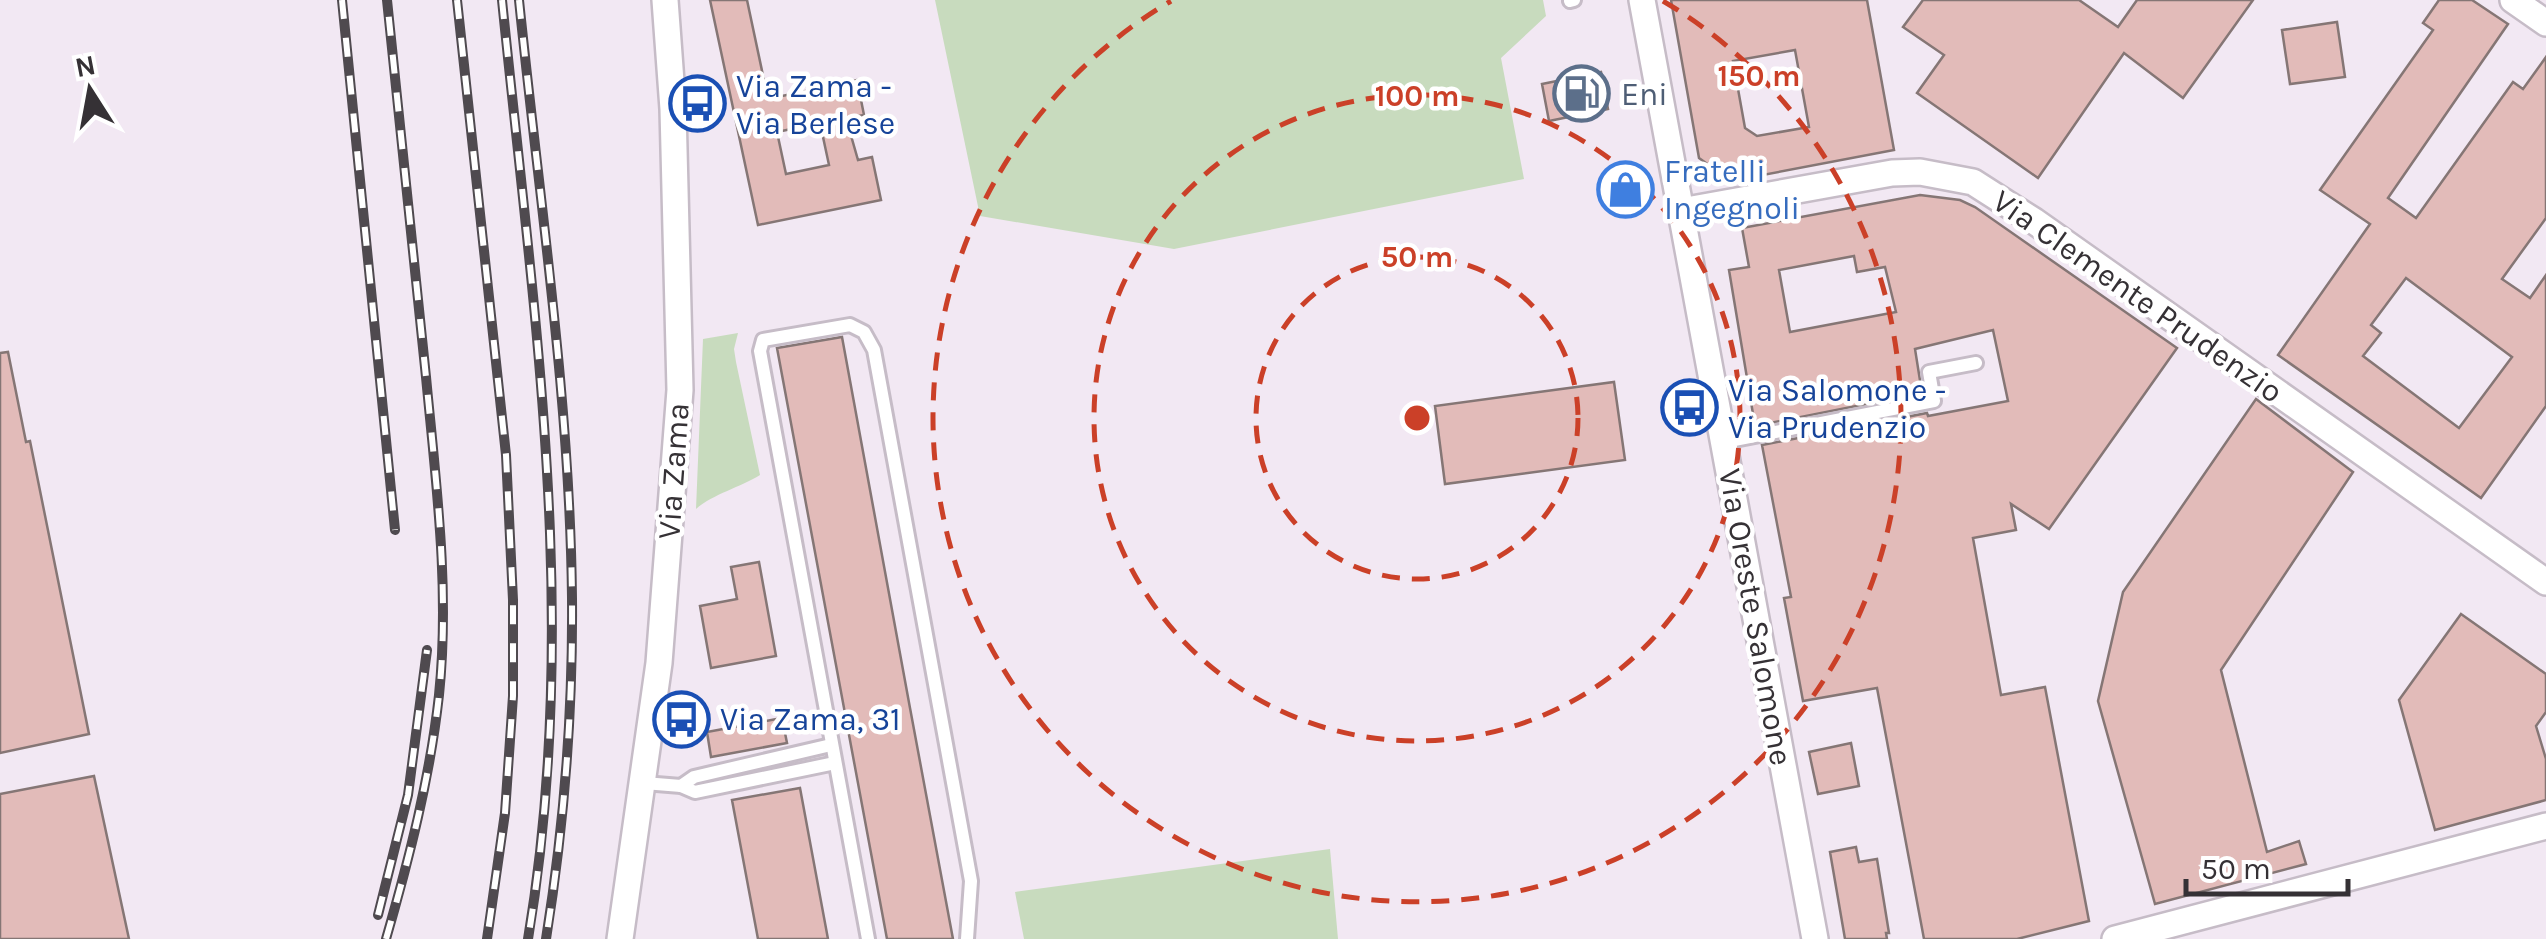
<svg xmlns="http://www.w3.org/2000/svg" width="2546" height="939" font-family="Karla,sans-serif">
<rect width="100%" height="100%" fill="#f2e8f3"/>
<g fill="#c8dbbe">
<polygon points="935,0 1543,0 1546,16 1501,58 1524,179 1174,249 980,216"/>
<path d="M738,333L734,349L736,362L760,475C741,487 713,494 696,509L703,339Z"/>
<polygon points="1330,849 1338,939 1024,939 1015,892"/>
</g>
<g fill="#e2bbb9" stroke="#857675" stroke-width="2.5" fill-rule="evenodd">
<path d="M710,0H747L768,99L857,80L864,115L846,118L858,160L872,157L881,200L758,225ZM820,123L829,165L786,174L777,132Z"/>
<path d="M1671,0H1867L1894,150L1731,181L1699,158ZM1795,50L1809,127L1757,136L1745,128L1733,61Z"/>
<polygon points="1923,0 2079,0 2118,27 2137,0 2253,0 2183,98 2124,53 2038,178 1917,93 1944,55 1903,27"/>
<path d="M2439,0H2472L2508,24L2388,198L2416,218L2513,82L2523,89L2546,57V218L2502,279L2530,298L2546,275V406L2481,498L2278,355L2370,224L2320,190L2433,30L2423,23ZM2406,278L2512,357L2459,428L2363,356L2381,333L2371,325Z"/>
<polygon points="2337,22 2345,77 2290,84 2282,30"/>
<polygon points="1601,72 1608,109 1549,121 1542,84"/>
<path d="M1920,195L1960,200L1975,207L2177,348L2049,529L2011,504L2016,530L1973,538L2001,695L2045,687L2089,921L2017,939H1924L1877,688L1803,701L1784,598L1791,597L1762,445L1927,413L1928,416L2008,401L1993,330L1915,349L1922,393L1755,426L1729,270L1749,267L1742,228ZM1854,256L1857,272L1885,267L1896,312L1790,332L1779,270Z"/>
<polygon points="842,337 910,708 953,939 887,939 777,348"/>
<polygon points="8,352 26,442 30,441 89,734 0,753 0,353"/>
<polygon points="1614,382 1625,460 1445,484 1435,406"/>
<polygon points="2256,399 2353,472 2221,670 2267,852 2299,841 2306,864 2155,904 2098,701 2123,592"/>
<polygon points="759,562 776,656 711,668 700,606 737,599 731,567"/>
<polygon points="2461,614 2546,674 2546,712 2536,726 2546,759 2546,800 2435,830 2399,700"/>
<polygon points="782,718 787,743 711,757 707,732"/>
<polygon points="1851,743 1859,786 1818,794 1809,752"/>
<polygon points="94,776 129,939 0,939 0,794"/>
<polygon points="800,788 828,939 758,939 732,800"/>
<polygon points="1856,847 1859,862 1877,859 1889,933 1886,933 1887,939 1845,939 1830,852"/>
</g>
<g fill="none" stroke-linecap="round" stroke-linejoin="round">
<defs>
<g id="lane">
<polyline points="1570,1 1574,0"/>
<polyline points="1724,442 1934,401 1929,372 1976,363"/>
<polyline points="644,783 681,786 695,792 835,763"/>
<polyline points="681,786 694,777 831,745"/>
<polyline points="868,939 760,351 763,340 850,325 864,332 874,350 971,881 967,939"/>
</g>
<g id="street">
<polyline points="1642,0 1815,939"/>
<polyline points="2513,0 2546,23"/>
<polyline points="1681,211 1892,173 1920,172 1973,182 2034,221 2546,582"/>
<polyline points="620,939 659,663 680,390 673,109 665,0"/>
<polyline points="2115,939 2546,826"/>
</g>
</defs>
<use href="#lane" stroke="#c6bcc7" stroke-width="18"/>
<use href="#street" stroke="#c6bcc7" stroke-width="30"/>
<use href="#lane" stroke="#fff" stroke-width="12"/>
<use href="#street" stroke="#fff" stroke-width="25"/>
<defs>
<g id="rail">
<polyline points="342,0 395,530"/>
<polyline points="457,0 506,455 513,600 513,696 505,813 487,939"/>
<path d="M502,0C534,317 581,621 528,939"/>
<path d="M519,0C539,198 570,399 572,598C573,713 564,826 546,939"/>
<polyline points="378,915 408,795 427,650"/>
<path d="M386,939C409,859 430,778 439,695C450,589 436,483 426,377C413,251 400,126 387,0"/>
</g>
</defs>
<use href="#rail" stroke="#4f4a4f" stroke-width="10"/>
<use href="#rail" stroke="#fff" stroke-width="6" stroke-dasharray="19" stroke-linecap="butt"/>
</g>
<g fill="none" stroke="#cb4028" stroke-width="5" stroke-dasharray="18 12">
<circle cx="1417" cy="418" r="161"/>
<circle cx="1417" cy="418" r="323"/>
<path d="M1663 1A484 484 0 1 1 1171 1"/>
</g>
<defs>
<symbol id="fuel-ring" viewBox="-11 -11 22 22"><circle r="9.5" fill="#fff" stroke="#5c6f8a" stroke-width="1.5"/><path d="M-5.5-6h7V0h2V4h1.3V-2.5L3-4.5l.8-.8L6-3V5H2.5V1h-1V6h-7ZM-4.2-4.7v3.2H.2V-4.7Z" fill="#5c6f8a"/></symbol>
<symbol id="bus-ring" viewBox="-11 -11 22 22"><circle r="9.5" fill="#fff" stroke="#1a4fb4" stroke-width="1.5"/><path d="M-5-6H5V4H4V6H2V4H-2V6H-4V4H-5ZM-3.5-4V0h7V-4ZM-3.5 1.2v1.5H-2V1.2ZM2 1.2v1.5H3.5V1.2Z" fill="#1a4fb4"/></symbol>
<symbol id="shop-ring" viewBox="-11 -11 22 22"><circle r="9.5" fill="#fff" stroke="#3f7fe0" stroke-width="1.5"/><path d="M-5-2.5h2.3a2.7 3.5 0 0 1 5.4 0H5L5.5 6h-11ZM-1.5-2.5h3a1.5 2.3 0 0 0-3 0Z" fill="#3f7fe0"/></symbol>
</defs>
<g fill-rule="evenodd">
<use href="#fuel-ring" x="1550" y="62" width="63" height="63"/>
<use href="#bus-ring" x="666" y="72" width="63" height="63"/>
<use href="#shop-ring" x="1594" y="158" width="63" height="63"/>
<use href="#bus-ring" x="1658" y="376" width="63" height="63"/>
<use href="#bus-ring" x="650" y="688" width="63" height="63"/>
</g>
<g text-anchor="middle" stroke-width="9" stroke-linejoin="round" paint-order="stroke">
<g font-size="32" fill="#164399" stroke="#fff" text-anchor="start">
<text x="736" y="97">Via Zama -<tspan x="736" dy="37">Via Berlese</tspan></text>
<text x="1728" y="401">Via Salomone -<tspan x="1728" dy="37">Via Prudenzio</tspan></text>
<text x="720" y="730">Via Zama, 31</text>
</g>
<g font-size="32" fill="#4e5e75" stroke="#fff" text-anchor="start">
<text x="1621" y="105">Eni</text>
</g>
<g font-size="32" fill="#366cbe" stroke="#fff" text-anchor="start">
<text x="1664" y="182">Fratelli<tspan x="1664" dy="37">Ingegnoli</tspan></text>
</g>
<g font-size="32" fill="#353135" stroke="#fff">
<text transform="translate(2138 296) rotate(35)" y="11">Via Clemente Prudenzio</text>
<text transform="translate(673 471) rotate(-86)" y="11">Via Zama</text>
<text transform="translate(1756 617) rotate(80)" y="11">Via Oreste Salomone</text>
</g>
</g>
<circle cx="1417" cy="418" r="15" fill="#cb4028" stroke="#fff" stroke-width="5"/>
<g font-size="30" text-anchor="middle" font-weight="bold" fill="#cb4028" stroke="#fff" stroke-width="9" stroke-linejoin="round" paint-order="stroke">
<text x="1759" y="86">150 m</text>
<text x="1417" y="106">100 m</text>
<text x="1417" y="267">50 m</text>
</g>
<g transform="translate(90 90) rotate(349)" stroke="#ffffff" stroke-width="8" paint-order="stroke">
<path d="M0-8L18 38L0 25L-18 38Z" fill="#353135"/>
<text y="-15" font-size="28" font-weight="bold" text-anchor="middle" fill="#353135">N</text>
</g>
<path d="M2186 879v15h162v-15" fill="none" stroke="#353135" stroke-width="5"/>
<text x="2201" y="879" font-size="30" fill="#353135" stroke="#ffffff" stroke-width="8" paint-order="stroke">50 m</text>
</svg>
